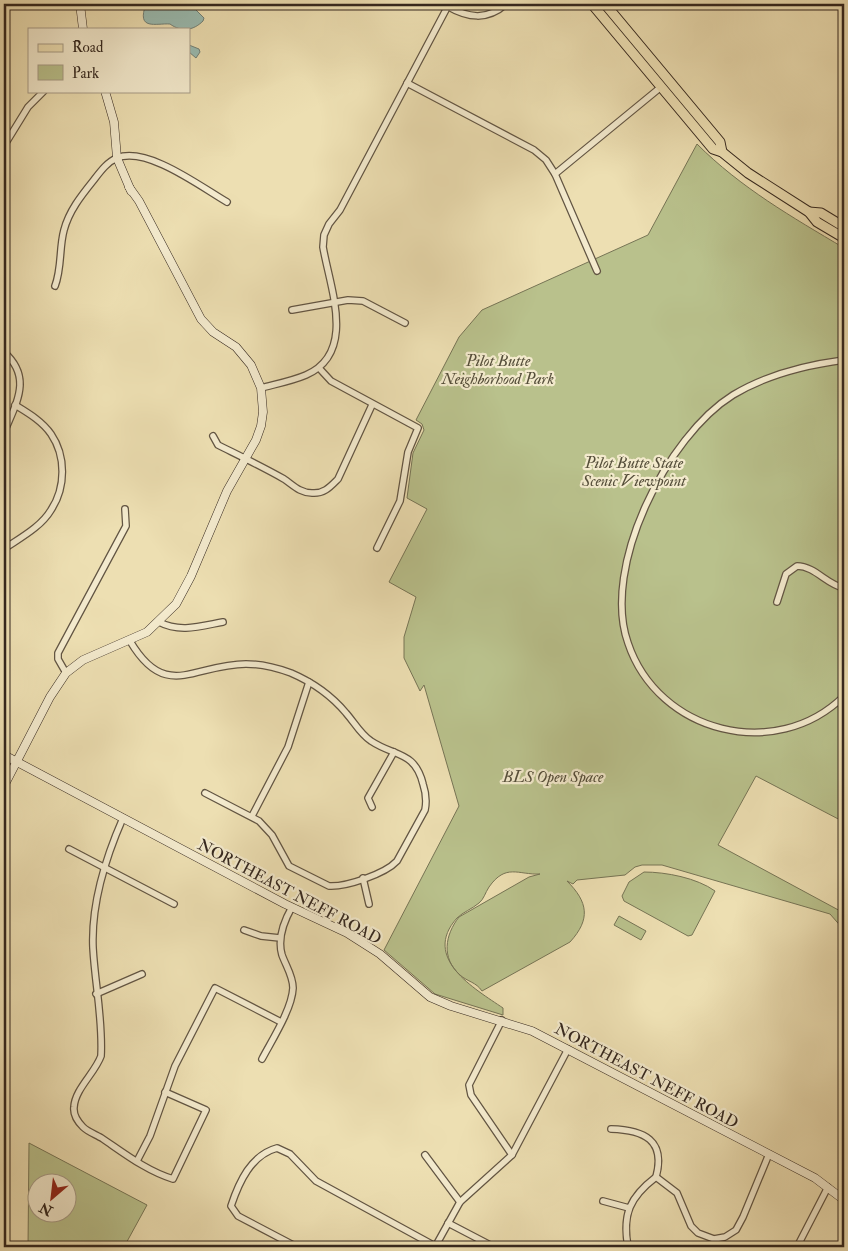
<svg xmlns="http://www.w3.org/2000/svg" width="848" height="1251" font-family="'IM FELL Double Pica',serif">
<rect width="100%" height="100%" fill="#eddfb2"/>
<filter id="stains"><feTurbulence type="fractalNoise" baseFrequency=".004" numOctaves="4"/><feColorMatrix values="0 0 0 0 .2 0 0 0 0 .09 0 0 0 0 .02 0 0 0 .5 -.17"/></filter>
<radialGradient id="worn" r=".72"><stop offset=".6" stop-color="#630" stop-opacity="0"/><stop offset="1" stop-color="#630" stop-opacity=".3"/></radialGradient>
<g fill="#b9c18c" stroke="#767455" fill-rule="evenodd">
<path d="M697,144C741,188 792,217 844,248V822L756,776L718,845L844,913V930L830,914L662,865H642L635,867L625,875L577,880L573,884L567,881C588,902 591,919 570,942L482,991C476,982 468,982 460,975C441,958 445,935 459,917L529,877L540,874C518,875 506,863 489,887C485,893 484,899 479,903C472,909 463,912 457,918C421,958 475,989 503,1008V1015L435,994L384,950L459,806L424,685L420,691L404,658V637L416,597L389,582L427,509L407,498L413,453L424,430L422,424L416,420L459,337L482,310L648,235Z"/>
<path d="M644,872C666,872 697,878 715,891L692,935L688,936L624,901L622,896L629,882Z"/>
<polygon points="619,916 646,931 641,940 614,925"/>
<path d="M29,1143L147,1205L124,1247H28ZM38,1184H68V1214H38Z"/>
</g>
<g fill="#9abcb2" stroke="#718077">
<path d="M146,4H190L204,18L203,21C193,31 181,32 170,24C156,23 136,31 146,4Z"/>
<polygon points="189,45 199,49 200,52 196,58 189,52"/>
</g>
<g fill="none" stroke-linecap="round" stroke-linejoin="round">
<defs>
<g id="street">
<path d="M447,6C468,18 487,21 506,4"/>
<polyline points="407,83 534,150 546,160 555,174 597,271"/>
<polyline points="4,146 28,107 44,91"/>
<polyline points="555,174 661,87"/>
<path d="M55,286C62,268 59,248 64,230C69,211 81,196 93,181C100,172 107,162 117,158C147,146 201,187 227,202"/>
<polyline points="292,310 348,300 363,301 405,323"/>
<path d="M4,352C33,378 16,403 4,433"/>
<path d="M844,360C806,365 766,375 733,395C667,436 601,567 628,643C658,733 776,763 844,696"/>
<polyline points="319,368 331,381 418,428 408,452 400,501 377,548"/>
<path d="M261,388C276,384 292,381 306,375C357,353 330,288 323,247L324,235L329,224L340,210L449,4"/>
<path d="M213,436L218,445C240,456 263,467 284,479C293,485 300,493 312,493C324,494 330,487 338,479L372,405"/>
<path d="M4,549C20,538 41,527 51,510C66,487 66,456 51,434C42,421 28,413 15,405"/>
<path d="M777,602L786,574L797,566C815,566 827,585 844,588"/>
<path d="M159,622C180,633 201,626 223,622"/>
<path d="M130,641C166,702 194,664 246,664C262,664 277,668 291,673C312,682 331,695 346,713C354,722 361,735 371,741C395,757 415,751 423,784C426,793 427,800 425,810L397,861C385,874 346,887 329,886L289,866L272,835L259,821L205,793"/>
<polyline points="66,673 58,659 58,653 126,526 125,509"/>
<polyline points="372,807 368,798 394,752"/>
<polyline points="252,816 288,747 309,682"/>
<path d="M123,818C105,859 91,903 93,948C95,984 103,1020 101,1056C95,1073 75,1089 74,1107C73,1115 77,1121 83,1127C88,1132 97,1135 103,1139C125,1154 147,1171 173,1179L206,1110L165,1092"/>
<polyline points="69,849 174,904"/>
<polyline points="363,878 369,904"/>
<polyline points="244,930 261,936 280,938"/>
<polyline points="96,994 142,974"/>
<polyline points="502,1020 469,1085 471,1095 512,1155"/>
<path d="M262,1059C272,1040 292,1009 293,988C293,976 286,966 282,955C277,938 284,921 292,907"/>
<path d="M611,1129C644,1130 666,1140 656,1177C630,1197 622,1214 628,1247"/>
<polyline points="425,1155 460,1202"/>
<polyline points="137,1161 150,1136 175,1066 215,988 281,1022"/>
<polyline points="656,1177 677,1193 691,1226 698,1233 714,1239 725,1237 736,1230 743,1217 769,1154"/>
<polyline points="603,1201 629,1208"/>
<polyline points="448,1223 494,1247"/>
<path d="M297,1247L238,1216L231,1206C239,1182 251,1155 277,1148L290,1154L316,1181L435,1246"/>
<polyline points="435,1247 460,1202 512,1155 568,1049"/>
<polyline points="797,1247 828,1187"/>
</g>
<g id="secondary">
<polyline points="80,4 83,29"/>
<polyline points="105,91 114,122 117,158 131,191"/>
<polyline points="4,755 285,904 347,933 380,954 430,997 451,1006 532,1031 815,1178 844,1200"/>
<polyline points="4,786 50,697 66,673 83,660 147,632 176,604 191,576 227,491 256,440 261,426 263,412 261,388 251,365 236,347 213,332 201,319 139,201 129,187"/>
</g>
<g id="primary">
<polyline points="592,4 713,149 722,152 748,173 809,212 817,222 844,238"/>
<polyline points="605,4 720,142 722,152"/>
<polyline points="809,212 821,213 844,227"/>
</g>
</defs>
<use href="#street" stroke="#625543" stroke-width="8"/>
<use href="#secondary" stroke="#34271e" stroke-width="9"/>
<use href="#primary" stroke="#34271e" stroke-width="11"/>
<use href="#street" stroke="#f3eacd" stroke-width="5.5"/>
<use href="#secondary" stroke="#f3eacd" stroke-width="8"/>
<use href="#primary" stroke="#eddfb2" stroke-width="9"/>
</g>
<g text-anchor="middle" stroke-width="4.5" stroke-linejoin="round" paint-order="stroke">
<g font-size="16" font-style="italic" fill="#554e3a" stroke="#f3eacd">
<text x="498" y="366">Pilot Butte<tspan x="498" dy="18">Neighborhood Park</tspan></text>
<text x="634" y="468">Pilot Butte State<tspan x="634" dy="18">Scenic Viewpoint</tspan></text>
<text x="553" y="782">BLS Open Space</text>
</g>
<g font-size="16" fill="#34271e" stroke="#f3eacd">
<text transform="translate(290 891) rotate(28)" y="6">NORTHEAST NEFF ROAD</text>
<text transform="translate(647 1075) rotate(28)" y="6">NORTHEAST NEFF ROAD</text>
</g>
</g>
<rect width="848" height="1251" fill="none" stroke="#eddfb2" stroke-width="20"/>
<rect x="5" y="5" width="838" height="1241" fill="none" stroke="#34271e" stroke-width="2.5"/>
<rect x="10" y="10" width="828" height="1231" fill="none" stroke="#34271e"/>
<rect x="28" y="28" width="162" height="65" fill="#f3eacd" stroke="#a79c87"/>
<rect x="38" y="44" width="25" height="8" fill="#eddfb2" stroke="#a79c87"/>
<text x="72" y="52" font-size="15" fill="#34271e">Road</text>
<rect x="38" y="65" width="25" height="15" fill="#b9c18c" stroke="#a79c87"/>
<text x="72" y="78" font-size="15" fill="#34271e">Park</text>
<g transform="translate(52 1198) rotate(208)"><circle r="24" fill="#f3eacd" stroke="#a79c87"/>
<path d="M0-4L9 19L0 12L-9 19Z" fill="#8f2418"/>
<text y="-8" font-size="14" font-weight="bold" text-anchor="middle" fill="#34271e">N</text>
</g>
<rect width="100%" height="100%" filter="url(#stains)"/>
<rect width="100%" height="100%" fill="url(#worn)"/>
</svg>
